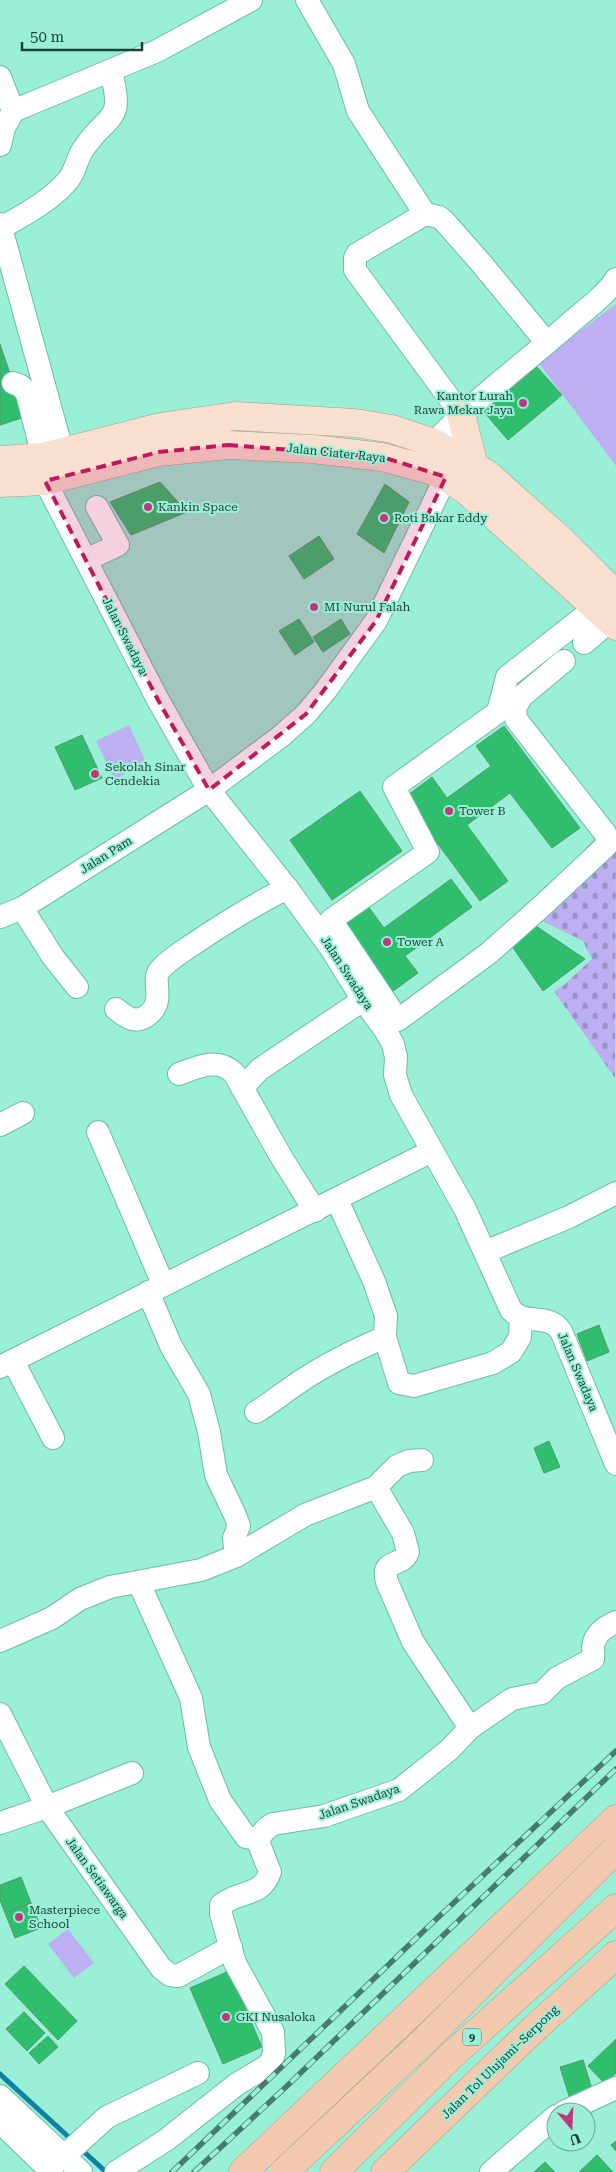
<svg xmlns="http://www.w3.org/2000/svg" width="616" height="2172" font-family="'Roboto Serif',serif">
<defs>
<pattern id="cemetery-stones" width="16" height="16" patternUnits="userSpaceOnUse" patternTransform="scale(1.25)"><rect width="16" height="16" fill="#bdaff2"/><path d="M2 7V4a2 2 0 0 1 4 0v3zM10 15v-3a2 2 0 0 1 4 0v3z" fill="#9990c5"/></pattern>
</defs>
<rect width="100%" height="100%" fill="#9af0d7"/>
<polygon fill="url(#cemetery-stones)" points="607,824 616,829 615,1078 554,991 564,985 592,959 583,941 528,914"/>
<g fill="#bdaff2">
<polygon points="616,304 616,466 538,362"/>
<polygon points="129,725 145,760 115,780 96,741"/>
<polygon points="68,1929 94,1963 74,1978 48,1944"/>
</g>
<g fill="none" stroke-linecap="round" stroke-linejoin="round">
<g stroke="#1080a4" stroke-width="5">
<polyline points="0,2074 73,2141"/>
<polyline points="81,2149 106,2172"/>
</g>
</g>
<g fill="#2ebe6e" stroke="#59976d">
<polygon points="0,344 25,417 0,425"/>
<polygon points="537,367 562,395 508,440 484,412"/>
<polygon points="160,482 187,512 131,535 110,502"/>
<polygon points="385,484 409,502 384,553 357,534"/>
<polygon points="319,536 334,559 304,579 289,556"/>
<polygon points="299,619 314,642 295,655 279,631"/>
<polygon points="341,619 350,634 323,652 313,637"/>
<polygon points="504,726 580,828 552,848 510,793 467,825 508,881 480,901 404,798 432,777 447,798 491,766 476,746"/>
<polygon points="82,735 102,778 75,790 55,747"/>
<polygon points="360,791 402,851 332,900 290,840"/>
<polygon points="451,879 472,907 405,956 418,973 389,994 334,919 362,898 384,928"/>
<polygon points="533,924 585,959 543,991 509,942"/>
<polygon points="599,1325 609,1352 587,1361 577,1334"/>
<polygon points="549,1441 560,1467 544,1473 534,1448"/>
<polygon points="21,1877 31,1903 5,1913 0,1900 0,1885"/>
<polygon points="31,1903 41,1928 15,1938 5,1913"/>
<polygon points="24,1966 77,2021 58,2040 5,1984"/>
<polygon points="229,1971 262,2047 223,2064 190,1988"/>
<polygon points="24,2012 45,2033 27,2051 6,2029"/>
<polygon points="48,2036 58,2047 39,2064 29,2053"/>
<polygon points="616,2039 616,2073 605,2084 588,2066"/>
<polygon points="583,2060 593,2092 570,2099 560,2067"/>
<polygon points="616,2141 616,2151 611,2145"/>
<polygon points="597,2155 613,2172 579,2172"/>
<polygon points="545,2162 555,2172 534,2172"/>
</g>
<g fill="none" stroke-linecap="round" stroke-linejoin="round">
<defs>
<g id="minor">
<polyline points="307,0 344,64 358,111 425,214 357,254 355,258 355,270 461,414"/>
<polyline points="0,77 13,111"/>
<polyline points="0,145 4,128 13,111 157,51 251,0"/>
<polyline points="425,214 439,217 444,221 481,263 547,343"/>
<polyline points="0,224 63,454"/>
<path d="M1,228C25,214 51,201 69,179C76,170 77,157 84,148C108,112 125,124 111,72"/>
<polyline points="13,383 21,386 27,394 43,457"/>
<path d="M434,443C474,399 524,364 569,324C585,310 604,297 616,279"/>
<path d="M45,481L158,700L209,790L287,888L330,947L363,1000L385,1030L393,1044L396,1057L395,1075L401,1095L465,1209L511,1310C513,1312 517,1315 521,1317C536,1322 550,1316 561,1331L616,1464"/>
<polyline points="86,560 118,545 97,507"/>
<polyline points="584,643 610,621"/>
<polyline points="564,661 522,696 515,708 516,719 605,833 607,839 606,846 543,905 489,953 398,1020 331,920 428,852 394,787 498,712 507,677 595,608"/>
<polyline points="22,908 53,957 77,987"/>
<polyline points="0,917 22,908 209,790 280,737 306,714 326,690 376,621 446,477"/>
<path d="M116,1009C127,1018 137,1025 149,1014C165,1001 152,981 159,971C167,961 181,952 192,945C223,924 254,905 287,888"/>
<path d="M179,1074C197,1067 218,1057 234,1073L280,1155L315,1211"/>
<polyline points="242,1088 260,1069 363,1000"/>
<polyline points="0,1125 23,1113"/>
<polyline points="98,1132 163,1284"/>
<polyline points="337,1200 374,1281 386,1316 385,1337 399,1383 414,1386 493,1363 511,1352 520,1337 521,1317"/>
<polyline points="485,1252 569,1217 616,1193"/>
<polyline points="148,1292 171,1346 199,1394 209,1432 216,1475 235,1515 239,1526 234,1538 236,1556"/>
<polyline points="13,1361 53,1438"/>
<polyline points="0,1367 432,1151"/>
<path d="M256,1412C273,1402 288,1389 304,1379C330,1362 357,1349 385,1337"/>
<path d="M376,1487L403,1533L408,1552C402,1568 380,1558 387,1582L413,1642L470,1728"/>
<polyline points="139,1583 191,1698 199,1747 220,1800 246,1837 257,1839"/>
<polyline points="0,1641 52,1618 80,1599 110,1587 201,1570 236,1556 305,1515 376,1487 397,1466 409,1461 422,1460"/>
<polyline points="0,1714 47,1807 161,1968 170,1975 178,1976 231,1947"/>
<polyline points="0,1823 47,1807 132,1773"/>
<polyline points="0,2096 81,2172"/>
<polyline points="564,2112 616,2088"/>
<polyline points="0,2122 52,2172"/>
<polyline points="64,2156 107,2117 198,2073"/>
<path d="M116,2172L166,2140L237,2084L267,2066L272,2060L274,2053L273,2032L235,1963L221,1914V1905C239,1890 261,1898 270,1872L257,1839L267,1828L273,1824L324,1816L399,1790L449,1750L470,1728L512,1699L542,1693L557,1678L593,1659C594,1654 592,1647 594,1642C597,1632 607,1626 616,1622"/>
<polyline points="491,2172 556,2116"/>
</g>
<g id="major">
<polyline points="461,414 474,466"/>
<polyline points="0,460 43,457 160,427 235,416 355,423 392,429 434,443 487,474 561,540 616,595"/>
<polyline points="0,483 45,481 159,452 228,445 313,449 382,457 430,470 446,477 467,491 616,626"/>
</g>
<g id="highway">
<polyline points="243,2172 616,1819"/>
<polyline points="334,2172 454,2053 616,1908"/>
<polyline points="385,2172 537,2026 616,1955"/>
</g>
</defs>
<use href="#minor" stroke="#69bea6" stroke-width="24"/>
<use href="#major" stroke="#a89a86" stroke-width="29"/>
<use href="#highway" stroke="#a89a86" stroke-width="29"/>
<use href="#minor" stroke="#fff" stroke-width="22"/>
<use href="#major" stroke="#f8dfd0" stroke-width="28"/>
<use href="#highway" stroke="#f3cab0" stroke-width="28"/>
<defs>
<g id="rail">
<polyline points="172,2172 430,1925 616,1751"/>
<polyline points="194,2172 287,2086 616,1769"/>
</g>
</defs>
<use href="#rail" stroke="#477c6d" stroke-width="5.5"/>
<use href="#rail" stroke="#9af0d7" stroke-width="4" stroke-dasharray="11" stroke-linecap="butt"/>
<defs>
<polyline id="highway-bridge" points="284,2172 423,2042 616,1849"/>
</defs>
<use href="#highway-bridge" stroke="#a89a86" stroke-width="29" stroke-linecap="butt"/>
<use href="#highway-bridge" stroke="#f3cab0" stroke-width="28"/>
</g>
<path fill="#c2185b" fill-opacity="0.2" stroke="#c2185b" stroke-width="4" stroke-dasharray="10 6" stroke-linejoin="round" d="M228,445L382,457L446,477L376,621L306,714L209,790L158,700L45,481L159,452Z"/>
<g fill="#be397c" stroke="#9af0d7" stroke-width="2">
<circle cx="523" cy="403" r="5"/>
<circle cx="148" cy="507" r="5"/>
<circle cx="384" cy="518" r="5"/>
<circle cx="314" cy="607" r="5"/>
<circle cx="95" cy="774" r="5"/>
<circle cx="449" cy="811" r="5"/>
<circle cx="387" cy="942" r="5"/>
<circle cx="19" cy="1917" r="5"/>
<circle cx="226" cy="2017" r="5"/>
</g>
<g text-anchor="middle" stroke-width="4" stroke-linejoin="round" paint-order="stroke">
<rect fill="#9af0d7" stroke="#437668" stroke-width="1" x="463" y="2028.5" width="18" height="17" rx="4"/>
<g font-size="11" font-weight="bold" fill="#1e4238">
<text x="472" y="2041">9</text>
</g>
<g font-size="12" fill="#1e4238" stroke="#9af0d7" text-anchor="start">
<text x="513" y="400" text-anchor="end">Kantor Lurah<tspan x="513" dy="14">Rawa Mekar Jaya</tspan></text>
<text x="158" y="511">Kankin Space</text>
<text x="394" y="522">Roti Bakar Eddy</text>
<text x="324" y="611">MI Nurul Falah</text>
<text x="105" y="771">Sekolah Sinar<tspan x="105" dy="14">Cendekia</tspan></text>
<text x="459" y="815">Tower B</text>
<text x="397" y="946">Tower A</text>
<text x="29" y="1914">Masterpiece<tspan x="29" dy="14">School</tspan></text>
<text x="236" y="2021">GKI Nusaloka</text>
</g>
<g font-size="12" fill="#1e4238" stroke="#9af0d7">
<text transform="translate(336 453) rotate(6)" y="4">Jalan Ciater Raya</text>
<text transform="translate(125 636) rotate(63)" y="4">Jalan Swadaya</text>
<text transform="translate(106 855) rotate(-32)" y="4">Jalan Pam</text>
<text transform="translate(347 973) rotate(57)" y="4">Jalan Swadaya</text>
<text transform="translate(578 1372) rotate(67)" y="4">Jalan Swadaya</text>
<text transform="translate(359 1802) rotate(-19)" y="4">Jalan Swadaya</text>
<text transform="translate(97 1878) rotate(54)" y="4">Jalan Setiawarga</text>
<text transform="translate(500 2062) rotate(-44)" y="4">Jalan Tol Ulujami–Serpong</text>
</g>
</g>
<g transform="translate(571 2127) rotate(161)"><circle r="24" fill="#9af0d7" stroke="#68aa97"/>
<path d="M0-4L9 19L0 12L-9 19Z" fill="#be397c"/>
<text y="-8" font-size="14" font-weight="bold" text-anchor="middle" fill="#1e4238">U</text>
</g>
<path d="M22 42v8h120v-8" fill="none" stroke="#1e4238" stroke-width="2.5"/>
<text x="30" y="42" font-size="15" fill="#1e4238" stroke="#9af0d7" stroke-width="4" paint-order="stroke">50 m</text>
</svg>
